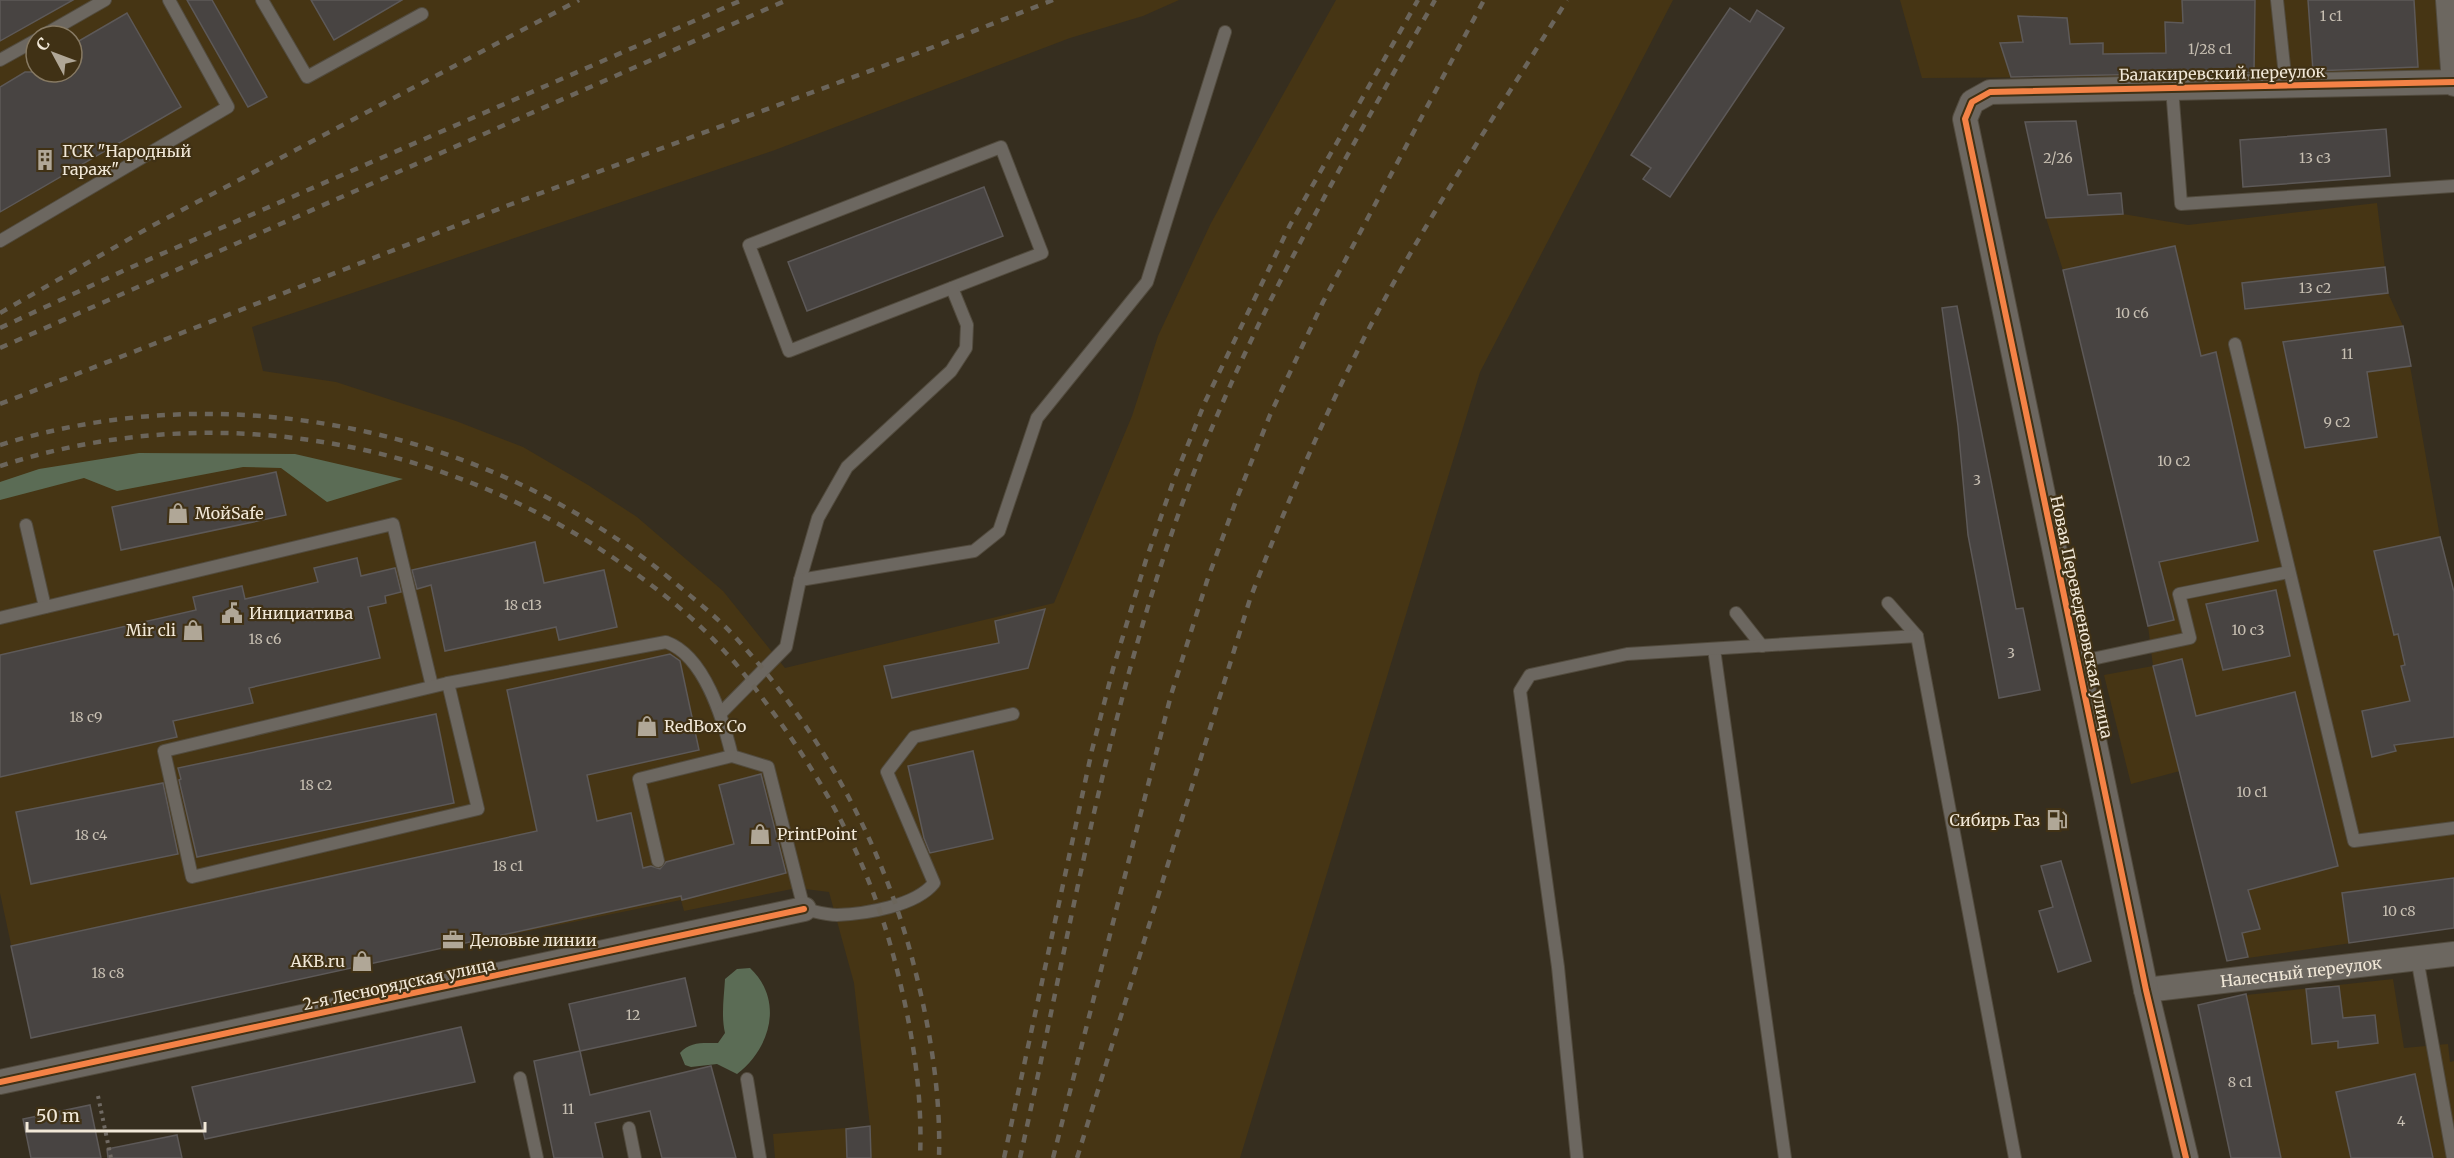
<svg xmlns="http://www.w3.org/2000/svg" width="2454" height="1158" font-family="Merriweather,serif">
<rect width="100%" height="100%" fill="#362e1f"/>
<g fill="#463514" fill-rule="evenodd">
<path d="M0,0H1179L1143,16L1070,38L775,150L252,327L263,371L336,382L456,421L523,447L588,485L637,517L723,591L785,668L1054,603L1132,416L1158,336L1211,223L1336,0H1673L1480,372L1240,1158H775L773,1134L870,1126L854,983L829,892L797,888L684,911L681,900L361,965L31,1038L0,893ZM36,36H72V72H36Z"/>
<polygon points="1900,0 2436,0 2440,72 2270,76 1922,78"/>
<polygon points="2377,203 2388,293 2403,326 2440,537 2454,592 2454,928 2227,961 2180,771 2131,784 2104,675 2153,666 2148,626 2063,270 2046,218 2123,214 2188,225"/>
<polygon points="2393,979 2404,1048 2448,1044 2450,1062 2454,1061 2454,1158 2231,1158 2246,995"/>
</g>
<g fill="#5b6c55">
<polygon points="139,453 295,454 403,479 327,502 281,468 243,467 117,491 84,478 0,500 0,482 39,469"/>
<path d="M750,968C784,1000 771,1048 737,1074L717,1064L691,1067L685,1065L680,1053C690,1041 704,1043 718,1043L725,1033C721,1016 724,997 725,979L737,969Z"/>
</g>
<g fill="#484442" stroke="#5d5958" stroke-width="1.5">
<polygon points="0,0 73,0 0,41"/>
<polygon points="187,0 212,0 267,97 248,107"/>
<polygon points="311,0 402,0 334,40"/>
<polygon points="2182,0 2255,0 2254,72 2011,77 2000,43 2023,42 2018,16 2067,18 2070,44 2103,43 2103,54 2166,53 2165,22 2183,23"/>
<polygon points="2308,0 2414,0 2418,67 2313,71"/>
<polygon points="1730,8 1750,22 1757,10 1784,28 1670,197 1643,179 1651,168 1631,155"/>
<polygon points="127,13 181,107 0,212 0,87 25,72 72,72 72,45"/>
<polygon points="2076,121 2088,195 2121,193 2123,214 2046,218 2025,122"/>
<polygon points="2386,129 2390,176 2243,187 2240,140"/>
<polygon points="984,187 1003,236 807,311 788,262"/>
<polygon points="2175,246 2201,356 2216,352 2258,541 2159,562 2174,620 2148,626 2063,270"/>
<polygon points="2385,267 2388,293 2245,309 2242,283"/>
<polygon points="1957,306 2016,609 2023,608 2040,690 1999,698 1968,535 1958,426 1942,308"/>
<polygon points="2403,326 2411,366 2367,372 2377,437 2305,448 2283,342"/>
<polygon points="276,472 286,515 121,550 112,507"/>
<polygon points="2440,537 2454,592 2454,737 2394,745 2396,751 2372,757 2362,711 2410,701 2401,666 2405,665 2398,634 2394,635 2374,551"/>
<polygon points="535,542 544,583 604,570 617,627 559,640 556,627 445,651 431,585 417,589 412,570"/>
<polygon points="357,558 361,576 395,568 401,592 385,596 386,603 368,607 380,658 249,688 253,703 173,721 177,737 0,777 0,655 196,610 193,597 242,586 245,599 318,582 314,568"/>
<polygon points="2276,590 2290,656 2223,670 2206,604"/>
<polygon points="1045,609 1028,668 892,698 884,666 999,643 995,621"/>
<polygon points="670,654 680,661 699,750 587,775 597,821 631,813 643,868 651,866 660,869 666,862 734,844 719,785 761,774 786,873 682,900 681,896 31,1038 11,946 537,831 507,690"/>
<polygon points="2182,659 2196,716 2295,692 2338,866 2248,890 2260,929 2242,933 2248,957 2227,961 2153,666"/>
<polygon points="436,714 454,803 197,857 179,780 181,779 178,768"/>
<polygon points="973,751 993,839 930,853 924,838 908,766"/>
<polygon points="163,783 178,854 31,884 16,812"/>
<polygon points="2061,861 2091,961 2058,972 2039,911 2053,907 2041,866"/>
<polygon points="2454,878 2454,928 2349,943 2342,893"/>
<polygon points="685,978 696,1026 580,1051 569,1004"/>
<polygon points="2339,986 2343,1018 2375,1015 2378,1043 2338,1048 2338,1041 2312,1044 2306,989"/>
<polygon points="2246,994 2281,1158 2231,1158 2198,1005"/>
<polygon points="461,1027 475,1082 205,1139 192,1087"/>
<polygon points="580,1051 590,1095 711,1066 736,1158 662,1158 650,1111 595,1123 603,1158 554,1158 534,1061"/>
<polygon points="2415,1074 2433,1158 2351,1158 2336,1092"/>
<polygon points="90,1105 101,1158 31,1158 23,1119"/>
<polygon points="870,1126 871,1158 847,1158 846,1129"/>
<polygon points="177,1135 182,1158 108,1158 107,1149"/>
</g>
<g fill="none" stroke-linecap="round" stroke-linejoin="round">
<defs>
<g id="lane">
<polyline points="262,0 307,77 422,14"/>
<polyline points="2277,0 2286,85"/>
<polyline points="42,36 105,0"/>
<polyline points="0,60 36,40"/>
<polyline points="2172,88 2181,204 2454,186"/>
<polygon points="1001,147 1042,253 789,351 749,245"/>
<polyline points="0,241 228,107 169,0"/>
<polyline points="2235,344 2354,841 2454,828"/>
<polyline points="26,525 45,607"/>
<polyline points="800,580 818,518 847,467 951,371 966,348 967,325 952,288"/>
<polyline points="1888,603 1917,636"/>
<polyline points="1736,613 1762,646"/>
<polyline points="0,618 393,524 432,686"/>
<polyline points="1714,649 1785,1158"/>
<polyline points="2078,662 2190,638 2179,594 2289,572"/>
<path d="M448,683L666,642C705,656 723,719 732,756L768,767L804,909C814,911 826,915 837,915C865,914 916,906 934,883L887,772L914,737L1013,714"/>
<polygon points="448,683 478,809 192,877 164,751"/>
<polyline points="721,713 786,647 800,580 974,551 999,531 1037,418 1147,282 1225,32"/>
<polyline points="658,861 639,779 732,756"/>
<polyline points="2417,958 2453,1158"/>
<polyline points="520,1078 537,1158"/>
<polyline points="747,1079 760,1158"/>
<polyline points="629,1128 635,1158"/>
<polyline points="1577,1158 1558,967 1520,691 1530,675 1627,654 1917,636 2015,1158"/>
</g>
<g id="street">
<polyline points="2448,0 2454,84"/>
<path id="s1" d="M2146,990L2454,954"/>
<polyline points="0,1082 804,909"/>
<polyline points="2186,1158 2146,990 1965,119 1972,102 1990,92 2454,82"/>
</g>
</defs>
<use href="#lane" stroke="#524b3e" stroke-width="14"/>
<use href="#street" stroke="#524b3e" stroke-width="26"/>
<polyline stroke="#706a63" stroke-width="4" stroke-dasharray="3 4.5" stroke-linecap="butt" points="98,1096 111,1158"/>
<use href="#lane" stroke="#6c6760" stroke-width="12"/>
<use href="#street" stroke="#6c6760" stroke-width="24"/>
<g stroke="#6b655b" stroke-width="4.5" stroke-dasharray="8 8" stroke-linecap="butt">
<polyline points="0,313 150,227 579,0"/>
<polyline points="0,328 125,270 742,0"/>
<polyline points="0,348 787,0"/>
<polyline points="0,404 509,205 918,53 1053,0"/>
<path d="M0,445C228,373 492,429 674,582C695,600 717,617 736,638C817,727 876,831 909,947C928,1016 941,1087 939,1158"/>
<path d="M0,466C209,398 438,437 618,561C657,588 695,618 726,653C743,671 757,691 772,711C829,789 869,864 894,958C911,1023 923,1090 920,1158"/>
<polyline points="1004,1158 1092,750 1113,669 1146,560 1173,482 1205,402 1290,225 1418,0"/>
<path d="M1020,1158C1070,934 1107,704 1188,488C1252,317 1345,159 1435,0"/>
<polyline points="1053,1158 1171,695 1207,581 1237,498 1270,415 1323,302 1484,0"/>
<path d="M1077,1158L1250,599C1283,513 1318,429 1359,348C1420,227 1496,115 1567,0"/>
</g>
<defs>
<g id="cycleway">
<polyline points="0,1082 804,909"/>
<polyline points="2186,1158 2146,990 1965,119 1972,102 1990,92 2454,82"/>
</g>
</defs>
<use href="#cycleway" stroke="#403115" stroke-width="10"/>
<use href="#cycleway" stroke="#f48246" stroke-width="6"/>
</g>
<defs>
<symbol id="building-bare" viewBox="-9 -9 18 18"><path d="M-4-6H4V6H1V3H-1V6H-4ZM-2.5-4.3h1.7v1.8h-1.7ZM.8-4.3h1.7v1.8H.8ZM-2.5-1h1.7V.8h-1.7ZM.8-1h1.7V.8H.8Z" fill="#b0a797" stroke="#403115" stroke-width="2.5" paint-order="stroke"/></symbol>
<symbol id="shop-bare" viewBox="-9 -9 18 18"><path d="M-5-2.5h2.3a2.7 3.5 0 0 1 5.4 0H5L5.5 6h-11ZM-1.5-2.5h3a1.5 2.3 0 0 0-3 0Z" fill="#b0a797" stroke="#403115" stroke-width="2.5" paint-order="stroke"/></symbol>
<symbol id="civic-bare" viewBox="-9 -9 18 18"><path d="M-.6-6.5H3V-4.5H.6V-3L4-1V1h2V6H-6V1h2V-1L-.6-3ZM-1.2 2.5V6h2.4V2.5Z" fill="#b0a797" stroke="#403115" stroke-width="2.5" paint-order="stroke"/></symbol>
<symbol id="fuel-bare" viewBox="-9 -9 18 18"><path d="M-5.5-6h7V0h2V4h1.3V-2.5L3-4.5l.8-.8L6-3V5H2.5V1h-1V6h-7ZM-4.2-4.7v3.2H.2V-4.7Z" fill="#b0a797" stroke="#403115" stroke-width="2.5" paint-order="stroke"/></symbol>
<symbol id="office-bare" viewBox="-9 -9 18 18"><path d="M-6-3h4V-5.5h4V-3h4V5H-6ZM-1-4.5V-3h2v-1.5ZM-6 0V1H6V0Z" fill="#b0a797" stroke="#403115" stroke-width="2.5" paint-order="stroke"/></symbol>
</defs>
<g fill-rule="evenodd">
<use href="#building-bare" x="30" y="145" width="30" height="30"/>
<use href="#shop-bare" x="163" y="498" width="30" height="30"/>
<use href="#civic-bare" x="217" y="598" width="30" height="30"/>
<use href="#shop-bare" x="178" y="615" width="30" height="30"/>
<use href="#shop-bare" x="632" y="711" width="30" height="30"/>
<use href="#fuel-bare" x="2042" y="805" width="30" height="30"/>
<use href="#shop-bare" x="745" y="819" width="30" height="30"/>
<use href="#office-bare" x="438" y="925" width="30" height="30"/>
<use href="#shop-bare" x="347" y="946" width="30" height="30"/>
</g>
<g text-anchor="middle" stroke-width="4.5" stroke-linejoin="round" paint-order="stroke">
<g font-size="14" fill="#c7bfb2">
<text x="2331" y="21">1 с1</text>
<text x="2210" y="54">1/28 с1</text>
<text x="2058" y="163">2/26</text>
<text x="2315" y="163">13 с3</text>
<text x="2315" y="293">13 с2</text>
<text x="2132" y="318">10 с6</text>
<text x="2347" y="359">11</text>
<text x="2337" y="427">9 с2</text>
<text x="2174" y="466">10 с2</text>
<text x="1977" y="485">3</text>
<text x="523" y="610">18 с13</text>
<text x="2248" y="635">10 с3</text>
<text x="265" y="644">18 с6</text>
<text x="2011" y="658">3</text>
<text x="86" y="722">18 с9</text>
<text x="316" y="790">18 с2</text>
<text x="2252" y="797">10 с1</text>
<text x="91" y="840">18 с4</text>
<text x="508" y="871">18 с1</text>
<text x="2399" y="916">10 с8</text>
<text x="108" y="978">18 с8</text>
<text x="633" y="1020">12</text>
<text x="2240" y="1087">8 с1</text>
<text x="568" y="1114">11</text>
<text x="2401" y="1126">4</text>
</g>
<g font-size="16" fill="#f1e8d8" stroke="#403115">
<text transform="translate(2222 73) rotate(-1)" y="6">Балакиревский переулок</text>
<text transform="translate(2082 617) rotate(78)" y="6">Новая Переведеновская улица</text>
<text dy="6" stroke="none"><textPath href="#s1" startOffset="156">Налесный переулок</textPath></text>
<text transform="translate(399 984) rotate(-12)" y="6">2-я Леснорядская улица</text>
</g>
<g font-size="16" fill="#f1e8d8" stroke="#403115" text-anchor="start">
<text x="62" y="157">ГСК "Народный<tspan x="62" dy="18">гараж"</tspan></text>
<text x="195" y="519">МойSafe</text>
<text x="249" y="619">Инициатива</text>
<text x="176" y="636" text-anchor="end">Mir cli</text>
<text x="664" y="732">RedBox Co</text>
<text x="2040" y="826" text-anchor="end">Сибирь Газ</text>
<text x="777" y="840">PrintPoint</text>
<text x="470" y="946">Деловые линии</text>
<text x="345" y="967" text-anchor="end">AKB.ru</text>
</g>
</g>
<g transform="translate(54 54) rotate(311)"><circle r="28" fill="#403115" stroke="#877a63" stroke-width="1.5"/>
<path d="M0-4.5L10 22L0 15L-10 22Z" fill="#b0a797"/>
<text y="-9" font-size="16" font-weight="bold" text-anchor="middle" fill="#f1e8d8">С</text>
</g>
<path d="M27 1122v9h178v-9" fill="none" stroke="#f1e8d8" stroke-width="3"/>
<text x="36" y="1122" font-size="18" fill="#f1e8d8" stroke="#403115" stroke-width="4.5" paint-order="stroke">50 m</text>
</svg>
